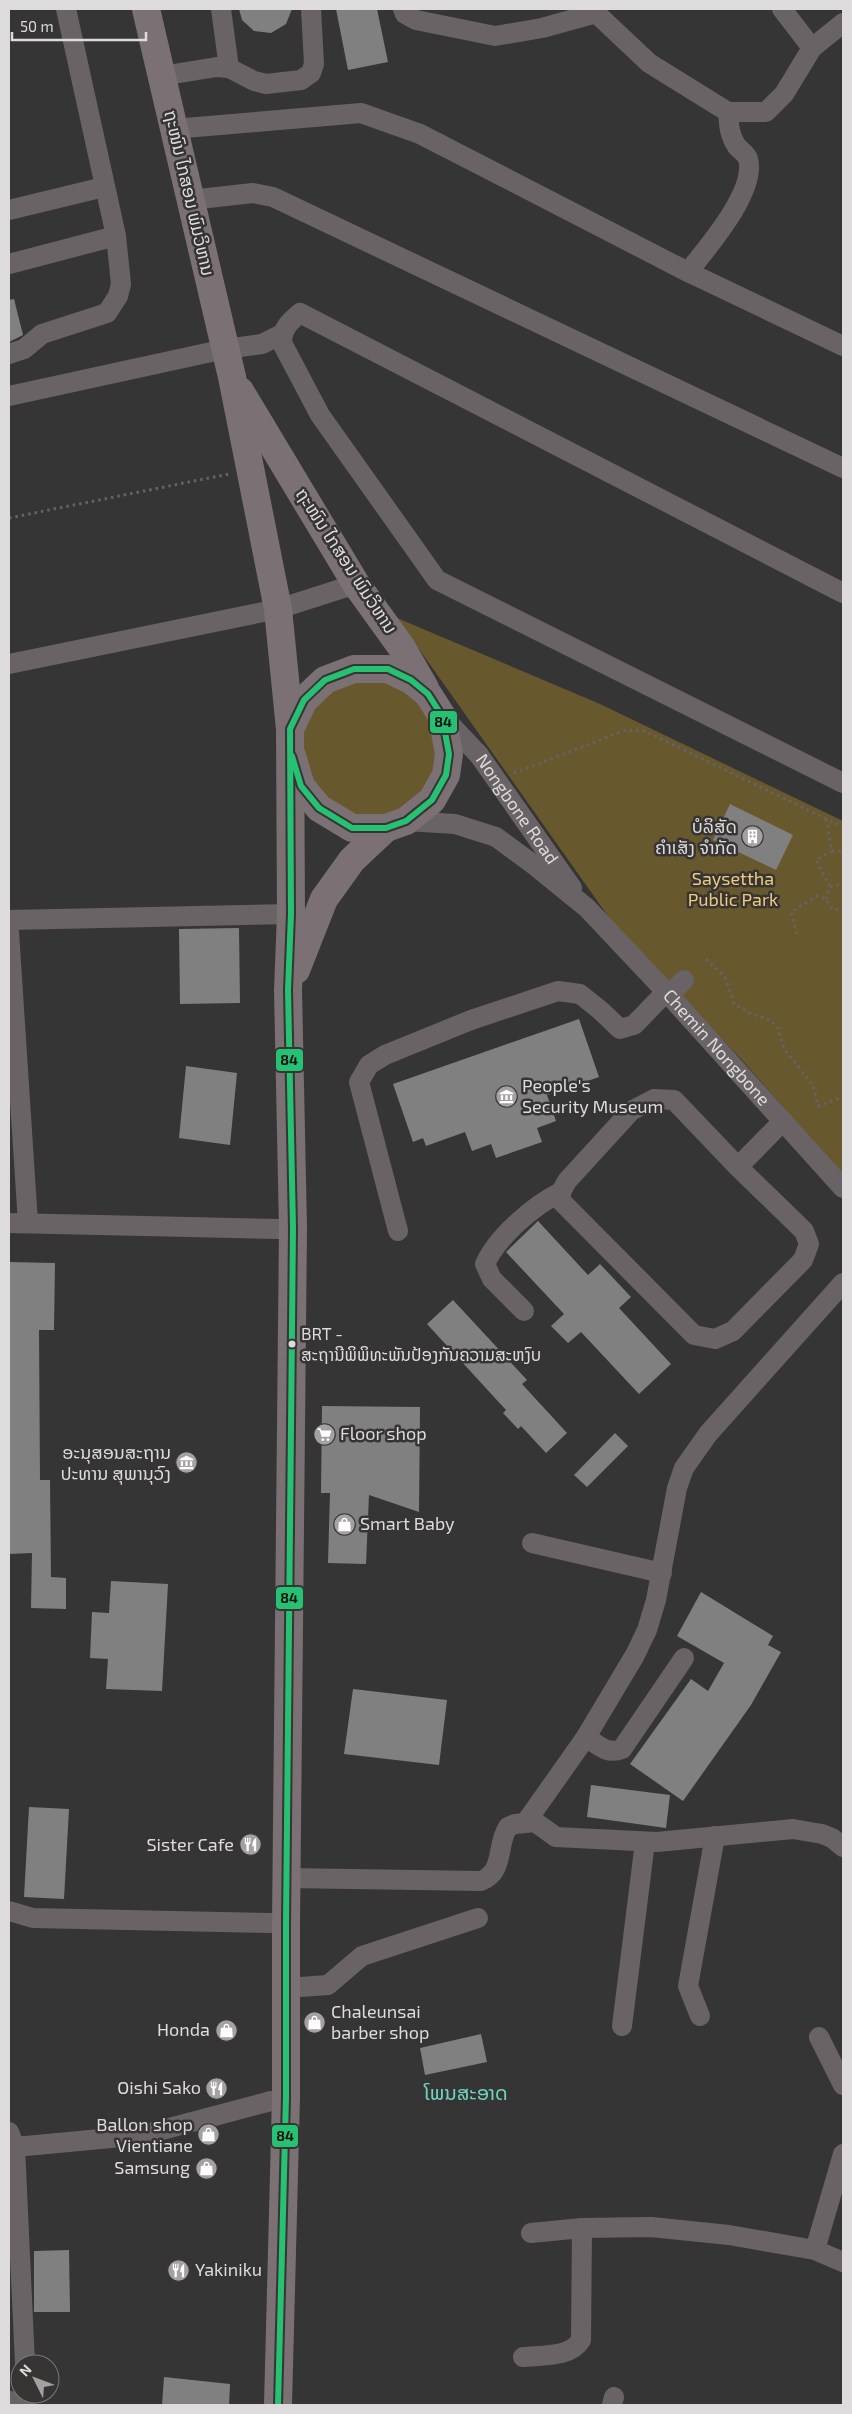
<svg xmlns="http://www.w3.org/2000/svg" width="852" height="2414" font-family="'Exo 2','Noto Sans Lao',sans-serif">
<rect width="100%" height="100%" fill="#363535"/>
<g fill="#68582d">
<polygon points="397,618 600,704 843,821 843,1175 742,1060 615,926"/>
<polygon points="354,674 420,693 445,758 430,794 386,824 333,811 298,758 309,703"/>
</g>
<g fill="#818080">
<polygon points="239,9 292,9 286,24 271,33 254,31 242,20"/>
<polygon points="336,9 377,9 388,62 348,70"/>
<polygon points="14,299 23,335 9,342 9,300"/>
<polygon points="730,804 793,835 776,870 713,840"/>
<polygon points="239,928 240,1003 180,1004 179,929"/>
<polygon points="579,1019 599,1077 547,1095 556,1121 537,1128 542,1142 496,1158 491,1144 472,1151 465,1132 426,1146 423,1138 413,1142 393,1084"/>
<polygon points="186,1066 237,1073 230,1145 179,1138"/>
<polygon points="538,1221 588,1275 600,1264 631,1297 619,1308 671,1364 639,1394 581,1332 568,1343 551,1326 564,1314 506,1252"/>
<polygon points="9,1262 55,1263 54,1330 39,1330 40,1480 50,1480 51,1577 66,1578 66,1609 31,1608 32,1553 9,1554"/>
<polygon points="453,1300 527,1380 522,1384 567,1433 546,1453 521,1426 518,1429 503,1413 506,1410 427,1324"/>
<polygon points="322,1406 420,1407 419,1512 369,1495 366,1564 328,1563 330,1493 321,1493"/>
<polygon points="615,1433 628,1446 587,1487 574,1475"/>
<polygon points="111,1581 168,1584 162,1691 106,1689 108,1659 90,1658 92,1612 109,1613"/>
<polygon points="701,1592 773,1636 768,1645 781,1652 751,1705 683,1801 630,1764 691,1679 708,1691 724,1663 677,1636"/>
<polygon points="353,1689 447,1700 439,1765 344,1754"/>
<polygon points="591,1785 670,1795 666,1828 587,1817"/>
<polygon points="29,1807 69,1809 64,1899 24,1897"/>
<polygon points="481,2034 487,2062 425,2075 420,2048"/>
<polygon points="69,2250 70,2312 34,2312 34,2251"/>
<polygon points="164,2377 230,2384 229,2405 162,2405"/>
</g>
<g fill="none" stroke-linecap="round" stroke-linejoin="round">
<g stroke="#676264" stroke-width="3" stroke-dasharray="2.5 4" stroke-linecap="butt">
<polyline points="9,518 229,474"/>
<polyline points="514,773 626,730 645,731 843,827"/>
<polyline points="826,819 832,851 816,860 830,887"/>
<polyline points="832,851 843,851"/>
<polyline points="826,899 830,887 843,883"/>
<polyline points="797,934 791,912 817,896 826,899 832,909 843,910"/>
<polyline points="706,959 725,977 734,1004 751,1014 770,1020 778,1028 784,1049 813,1085 818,1106 843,1097"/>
</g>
<g stroke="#6a6365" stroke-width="20">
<polyline points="221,9 229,68"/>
<polyline points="403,9 405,14 416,20 495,36 542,28 596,13 649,63 728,112"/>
<polyline points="782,9 812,48"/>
<polyline points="161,76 217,67 229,68 254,81 266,84 301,80 311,73 314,64 311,9"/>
<polyline points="728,112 766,112 784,94 812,48 843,23"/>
<polyline points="173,129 361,113 420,134 688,272 843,346"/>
<polyline points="190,200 253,193 273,197 843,468"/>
<polyline points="9,210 104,187"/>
<polyline points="9,264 116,236"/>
<path d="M688,272C707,248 757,191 748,159C747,154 739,150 736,145C729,134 729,124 728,112"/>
<polyline points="9,354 24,349 42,334 107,313 118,296 121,284 116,236 66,9"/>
<polyline points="9,396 225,349 262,344 282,334"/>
<path d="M843,593L300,313C289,322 282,329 282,343L320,415L437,580L843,783"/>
<polyline points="9,664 278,609 356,584"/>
<path id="s1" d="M442,716L479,755L572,888"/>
<path id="s2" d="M406,821L455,824L496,837L534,865L587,908L669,995L843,1188"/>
<polyline points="9,920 291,914"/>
<polyline points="9,932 28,1223"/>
<polyline points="669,995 684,980"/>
<polyline points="738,1167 804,1231 809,1244 803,1260 733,1331 715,1339 694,1335 561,1201 561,1192 567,1181 631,1111 654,1099 674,1100 738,1167 783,1121"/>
<polyline points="9,1223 279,1229"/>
<polyline points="398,1231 359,1082 369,1065 385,1055 471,1020 558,991 580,994 600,1010 620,1029 634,1025 666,992"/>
<path d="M524,1311L492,1279L485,1264C497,1237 534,1205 561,1192"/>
<polyline points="532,1543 662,1573"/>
<path d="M586,1737C598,1745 607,1755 622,1749L684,1658"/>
<polyline points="526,1822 586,1737 635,1655 647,1630 656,1600 677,1488 684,1468 708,1434 843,1283"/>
<path d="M286,1878L481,1881C505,1872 496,1845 508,1827L515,1824L535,1822L556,1837L657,1842L793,1829L822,1834L832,1838L843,1847"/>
<polyline points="9,1911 33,1918 271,1923"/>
<polyline points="286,1988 328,1985 362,1956 478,1918"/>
<polyline points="700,2016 688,1986 715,1836"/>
<polyline points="622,2026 645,1842"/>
<polyline points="819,2037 843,2085"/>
<polyline points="9,2132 15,2147 143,2135 271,2101"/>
<polyline points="15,2147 25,2364"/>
<polyline points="531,2233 582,2228 651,2227 729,2235 815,2250 843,2262"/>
<polyline points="815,2250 843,2154"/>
<path d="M523,2357C542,2355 570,2358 581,2340L582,2228"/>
<polyline points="9,2401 26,2403"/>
<polyline points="612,2405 614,2397"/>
</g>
<g stroke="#7b7074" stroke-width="28">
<polyline points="146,9 232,377 278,609 290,729"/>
<polyline points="240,391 356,584 402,648 425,688"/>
<polyline points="296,970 324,899 352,860 386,828"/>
<polyline points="278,2405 286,2097 286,1924 293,1228 288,990 291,914 290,729 304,700 325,680 354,669 388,669 411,680 428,694 442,716 449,754 446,775 432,800 406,821 386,828 352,828 319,808 301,786 292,756"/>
</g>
<defs>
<polyline id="bus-1" points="278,2405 286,2097 286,1924 293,1228 288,990 291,914 290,729 304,700 325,680 354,669 388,669 411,680 428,694 442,716 449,754 446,775 432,800 406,821 386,828 352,828 319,808 301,786 292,756"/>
</defs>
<use href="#bus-1" stroke="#373434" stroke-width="10"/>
<use href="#bus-1" stroke="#26c172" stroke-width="6"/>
</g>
<defs>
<symbol id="building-disc" viewBox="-11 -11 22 22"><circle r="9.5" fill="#a3a1a1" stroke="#373434"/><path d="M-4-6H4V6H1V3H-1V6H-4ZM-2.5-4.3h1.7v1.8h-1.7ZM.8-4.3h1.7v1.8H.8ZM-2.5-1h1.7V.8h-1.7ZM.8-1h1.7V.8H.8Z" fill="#fff"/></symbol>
<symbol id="museum-disc" viewBox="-11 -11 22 22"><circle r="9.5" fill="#a3a1a1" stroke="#373434"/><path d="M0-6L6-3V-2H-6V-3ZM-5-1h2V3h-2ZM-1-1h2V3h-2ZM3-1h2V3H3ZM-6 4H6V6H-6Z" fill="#fff"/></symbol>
<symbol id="supermarket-disc" viewBox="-11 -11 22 22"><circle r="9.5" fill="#a3a1a1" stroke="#373434"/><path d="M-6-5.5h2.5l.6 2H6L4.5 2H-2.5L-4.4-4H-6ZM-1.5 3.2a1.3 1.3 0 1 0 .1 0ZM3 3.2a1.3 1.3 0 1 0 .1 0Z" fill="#fff"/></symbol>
<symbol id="shop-disc" viewBox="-11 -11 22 22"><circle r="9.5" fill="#a3a1a1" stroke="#373434"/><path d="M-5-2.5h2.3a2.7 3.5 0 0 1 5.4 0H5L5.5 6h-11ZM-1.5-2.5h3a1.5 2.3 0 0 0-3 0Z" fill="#fff"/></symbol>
<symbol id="restaurant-disc" viewBox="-11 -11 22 22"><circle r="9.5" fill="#a3a1a1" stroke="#373434"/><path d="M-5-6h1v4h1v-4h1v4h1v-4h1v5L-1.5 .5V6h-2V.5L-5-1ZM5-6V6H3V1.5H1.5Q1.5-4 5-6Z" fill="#fff"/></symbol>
</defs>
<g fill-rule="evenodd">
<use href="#building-disc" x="740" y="824" width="25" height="25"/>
<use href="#museum-disc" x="494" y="1084" width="25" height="25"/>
<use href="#supermarket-disc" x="312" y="1422" width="25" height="25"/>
<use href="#museum-disc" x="174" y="1450" width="25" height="25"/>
<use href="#shop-disc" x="332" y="1512" width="25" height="25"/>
<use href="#restaurant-disc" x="238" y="1832" width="25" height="25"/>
<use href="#shop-disc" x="302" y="2010" width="25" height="25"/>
<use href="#shop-disc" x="214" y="2018" width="25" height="25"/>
<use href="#restaurant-disc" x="204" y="2076" width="25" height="25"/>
<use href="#shop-disc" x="196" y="2122" width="25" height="25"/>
<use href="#shop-disc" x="194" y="2156" width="25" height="25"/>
<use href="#restaurant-disc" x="166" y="2258" width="25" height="25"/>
</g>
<circle fill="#dddbdb" stroke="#373434" stroke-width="2" cx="292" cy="1344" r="4.5"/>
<g text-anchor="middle" stroke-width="5" stroke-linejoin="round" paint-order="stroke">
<g font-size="17" fill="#dddbdb" stroke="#373434" text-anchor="start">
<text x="301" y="1340">BRT -<tspan x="301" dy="21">ສະຖານີພິພິທະພັນປ້ອງກັນຄວາມສະຫງົບ</tspan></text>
</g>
<g font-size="18" fill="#dddbdb" stroke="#373434">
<text transform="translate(189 193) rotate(77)" y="6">ຖະໜົນ ໄກສອນ ພົມວິຫານ</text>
<text transform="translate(346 561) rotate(57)" y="6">ຖະໜົນ ໄກສອນ ພົມວິຫານ</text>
<text dy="6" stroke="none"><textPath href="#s1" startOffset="120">Nongbone Road</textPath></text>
<text dy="6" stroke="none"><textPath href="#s2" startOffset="398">Chemin Nongbone</textPath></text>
</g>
<g font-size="18" fill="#dddbdb" stroke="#373434" text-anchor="end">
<text x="737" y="833">ບໍລິສັດ<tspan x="737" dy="21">ຄຳເສັງ ຈຳກັດ</tspan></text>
<text x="522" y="1092" text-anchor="start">People's<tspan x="522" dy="21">Security Museum</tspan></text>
<text x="340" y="1440" text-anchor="start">Floor shop</text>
<text x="171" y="1459">ອະນຸສອນສະຖານ<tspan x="171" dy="21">ປະທານ ສຸພານຸວົງ</tspan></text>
<text x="360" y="1530" text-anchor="start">Smart Baby</text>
<text x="234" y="1851">Sister Cafe</text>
<text x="331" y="2018" text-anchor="start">Chaleunsai<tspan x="331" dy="21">barber shop</tspan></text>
<text x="210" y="2036">Honda</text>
<text x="201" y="2094">Oishi Sako</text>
<text x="193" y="2131">Ballon shop<tspan x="193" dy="21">Vientiane</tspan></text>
<text x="190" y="2174">Samsung</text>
<text x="195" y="2276" text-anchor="start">Yakiniku</text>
</g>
<g font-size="18" fill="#eccb7d" stroke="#373434">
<text x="733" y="885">Saysettha<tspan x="733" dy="21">Public Park</tspan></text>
</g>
<g font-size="20" fill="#6ed4c2" stroke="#373434">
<text x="466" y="2100">ໂພນສະອາດ</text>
</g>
</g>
<g stroke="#373434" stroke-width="2">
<rect x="429" y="710" width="29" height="24" rx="5" fill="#26c172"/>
<rect x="275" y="1048" width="29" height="24" rx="5" fill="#26c172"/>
<rect x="275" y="1586" width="29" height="24" rx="5" fill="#26c172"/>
<rect x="271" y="2124" width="28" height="24" rx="5" fill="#26c172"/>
</g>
<g font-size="14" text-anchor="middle" font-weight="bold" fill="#111">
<text x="443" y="727">84</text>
<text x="289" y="1065">84</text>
<text x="289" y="1603">84</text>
<text x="285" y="2141">84</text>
</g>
<rect width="852" height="2414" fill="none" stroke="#dddbdb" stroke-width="20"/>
<g transform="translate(35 2379) rotate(312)"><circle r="24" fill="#373434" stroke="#797777"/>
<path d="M0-4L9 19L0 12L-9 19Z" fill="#a3a1a1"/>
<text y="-8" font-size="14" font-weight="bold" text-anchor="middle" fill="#dddbdb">N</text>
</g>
<path d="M12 32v8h134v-8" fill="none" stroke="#dddbdb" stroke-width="2.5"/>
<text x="20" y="32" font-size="15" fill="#dddbdb" stroke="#373434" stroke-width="4" paint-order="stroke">50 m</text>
</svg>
